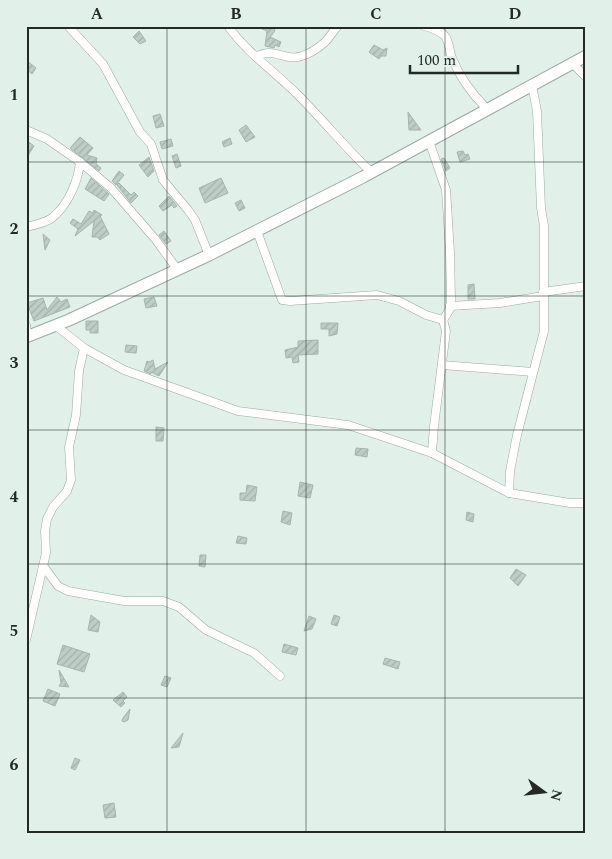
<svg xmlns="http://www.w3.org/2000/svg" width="612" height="859" font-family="Spectral,serif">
<defs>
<pattern id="building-hatch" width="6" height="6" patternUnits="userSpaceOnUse" patternTransform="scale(1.25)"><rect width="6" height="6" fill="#becec6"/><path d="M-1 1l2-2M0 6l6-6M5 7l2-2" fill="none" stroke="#a3b1aa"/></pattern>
</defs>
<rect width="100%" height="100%" fill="#e1f1e9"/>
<g fill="url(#building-hatch)" stroke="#a6b5ae">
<polygon points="255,26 274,26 275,31 270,37 281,42 279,47 275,45 274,48 265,46 267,31"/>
<polygon points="139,31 146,41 140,44 133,37"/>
<polygon points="374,45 383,50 387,48 386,56 381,56 379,59 369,52"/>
<polygon points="26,60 36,68 32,74 26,69"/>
<polygon points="408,112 421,130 409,130"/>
<polygon points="160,114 164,126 156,128 153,116"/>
<polygon points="246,125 255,137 246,142 239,130"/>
<polygon points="80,137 93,148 87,155 97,158 96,164 101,168 99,171 70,148"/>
<polygon points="230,138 232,144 224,147 222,142"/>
<polygon points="171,139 173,146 162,149 160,142"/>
<polygon points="26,140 34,146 26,159"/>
<polygon points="463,151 465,155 468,154 470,159 460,162 457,152"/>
<polygon points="177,154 181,166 176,168 172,156"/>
<polygon points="149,157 154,171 148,177 139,165"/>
<polygon points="444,158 450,168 446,171 441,159"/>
<polygon points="119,171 124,175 116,185 112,181"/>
<polygon points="91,178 109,194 104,201 85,189"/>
<polygon points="221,178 228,193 205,203 199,188"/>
<polygon points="119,183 131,195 134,192 138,196 131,203 117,185"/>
<polygon points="169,196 177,206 174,208 172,205 163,211 159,206"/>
<polygon points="241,200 245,208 239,211 235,203"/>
<polygon points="94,210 102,215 100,216 109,234 100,240 97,237 92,237 94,221 75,236 78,229 70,223 73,219 81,224 89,211 93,213"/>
<polygon points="164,231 171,241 166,244 159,235"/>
<polygon points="43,234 50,240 45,250"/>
<polygon points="474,284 475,299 468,299 468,285"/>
<polygon points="57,297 61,302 67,299 70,307 34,321 27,303 43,298 47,310"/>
<polygon points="154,297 157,306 146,308 144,299"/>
<polygon points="86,321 98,321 98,333 90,333 90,330 86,330"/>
<polygon points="321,323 338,323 337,334 329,336 329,329 321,329"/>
<polygon points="318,340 318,354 298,355 299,362 293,363 292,357 286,358 285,350 298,347 298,341"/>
<polygon points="126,345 137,346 136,353 125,352"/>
<polygon points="153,360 155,369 168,362 159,376 151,372 151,374 144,371 147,361 149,362"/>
<polygon points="156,427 164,428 163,441 156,441"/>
<polygon points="356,448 368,449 367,457 355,455"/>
<polygon points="300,482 313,485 310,498 298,496"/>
<polygon points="247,485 257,487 255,501 240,500 240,493 246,493"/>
<polygon points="283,511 292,513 290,525 281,522"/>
<polygon points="467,512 474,514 473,522 466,520"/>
<polygon points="238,536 247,538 246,544 236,543"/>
<polygon points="200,555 206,555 205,567 199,566"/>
<polygon points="516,569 526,575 518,586 510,578"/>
<polygon points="91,615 100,622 98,632 88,630"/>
<polygon points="334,615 340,617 337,626 331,624"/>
<polygon points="309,616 316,619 312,629 304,631"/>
<polygon points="284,644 298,648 296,655 282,652"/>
<polygon points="63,645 90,654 84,672 57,664"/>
<polygon points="385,658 400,662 398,669 383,664"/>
<polygon points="59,670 69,687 59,686 61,683"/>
<polygon points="165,676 171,678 167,687 161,685"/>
<polygon points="48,689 60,694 55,706 43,701"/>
<polygon points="123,692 127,697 123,701 125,703 121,707 113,700"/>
<polygon points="130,709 128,720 124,722 122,721 123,718"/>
<polygon points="183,733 179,747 171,748"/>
<polygon points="75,758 80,760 75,770 71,768"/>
<polygon points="114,803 116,817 105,818 103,805"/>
</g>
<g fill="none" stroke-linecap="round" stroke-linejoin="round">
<defs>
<g id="street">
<polyline points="68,26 103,64 140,132 151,144 163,180 188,210 195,220 209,255"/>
<path d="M228,26C247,53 274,71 297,94C322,119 345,147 371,172"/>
<path d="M424,26C432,28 439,30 445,36C450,43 449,51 452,58C460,78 472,94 487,109"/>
<path d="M256,57C274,46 284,62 302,56C309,54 320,47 325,42C330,37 333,31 338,26"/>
<polyline points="572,63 586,77"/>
<polyline points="26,130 47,139 80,162 111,188 156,240 177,269"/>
<polyline points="429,141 446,190 450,252 451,299 450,309 443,320"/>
<path d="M26,227C35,225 45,223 52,218C68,205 78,182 80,162"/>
<polyline points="257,231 282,300 290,301 377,295 399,301 426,315 443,320 446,331 434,426 432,453"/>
<polyline points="543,292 586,286"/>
<polyline points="450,306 500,303 543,296"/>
<polyline points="26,325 27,336"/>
<polyline points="55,325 84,348 124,370 238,411 348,425 432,453 509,493 570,503 586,503"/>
<polyline points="442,365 533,372"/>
<polyline points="509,493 510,471 517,435 544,331 544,226 541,208 537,111 532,85"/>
<polyline points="44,567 58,586 68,591 124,601 163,601 179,607 206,630 254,653 280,676"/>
<polyline points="26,640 46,553 45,531 47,519 53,507 67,491 71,480 69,447 76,415 79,371 84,348"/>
</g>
<polyline id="secondary" points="26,337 69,320 209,255 363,177 586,56"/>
</defs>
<use href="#street" stroke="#9baaa3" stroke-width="9"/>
<use href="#secondary" stroke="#9baaa3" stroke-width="13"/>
<use href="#street" stroke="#fff" stroke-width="8"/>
<use href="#secondary" stroke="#fff" stroke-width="11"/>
</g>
<path fill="none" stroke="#232926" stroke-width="1" stroke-opacity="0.55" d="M167,26V833M306,26V833M445,26V833M26,162H586M26,296H586M26,430H586M26,564H586M26,698H586"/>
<rect width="612" height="859" fill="none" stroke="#e1f1e9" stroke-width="55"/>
<g transform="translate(544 792) rotate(105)" stroke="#e1f1e9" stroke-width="4" paint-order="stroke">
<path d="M0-4L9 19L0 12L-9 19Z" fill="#232926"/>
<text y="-8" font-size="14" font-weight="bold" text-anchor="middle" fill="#232926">N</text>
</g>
<path d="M410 65v8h108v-8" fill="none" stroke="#232926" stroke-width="2.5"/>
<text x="417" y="65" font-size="15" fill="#232926" stroke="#e1f1e9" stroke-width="4" paint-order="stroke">100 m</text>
<rect x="28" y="28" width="556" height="804" fill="none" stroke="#232926" stroke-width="2"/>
<g font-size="16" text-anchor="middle" font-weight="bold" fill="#232926">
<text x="97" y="19">A</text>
<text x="236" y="19">B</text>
<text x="376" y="19">C</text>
<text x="515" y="19">D</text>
<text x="14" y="100">1</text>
<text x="14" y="234">2</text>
<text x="14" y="368">3</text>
<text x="14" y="502">4</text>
<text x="14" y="636">5</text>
<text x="14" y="770">6</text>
</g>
</svg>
